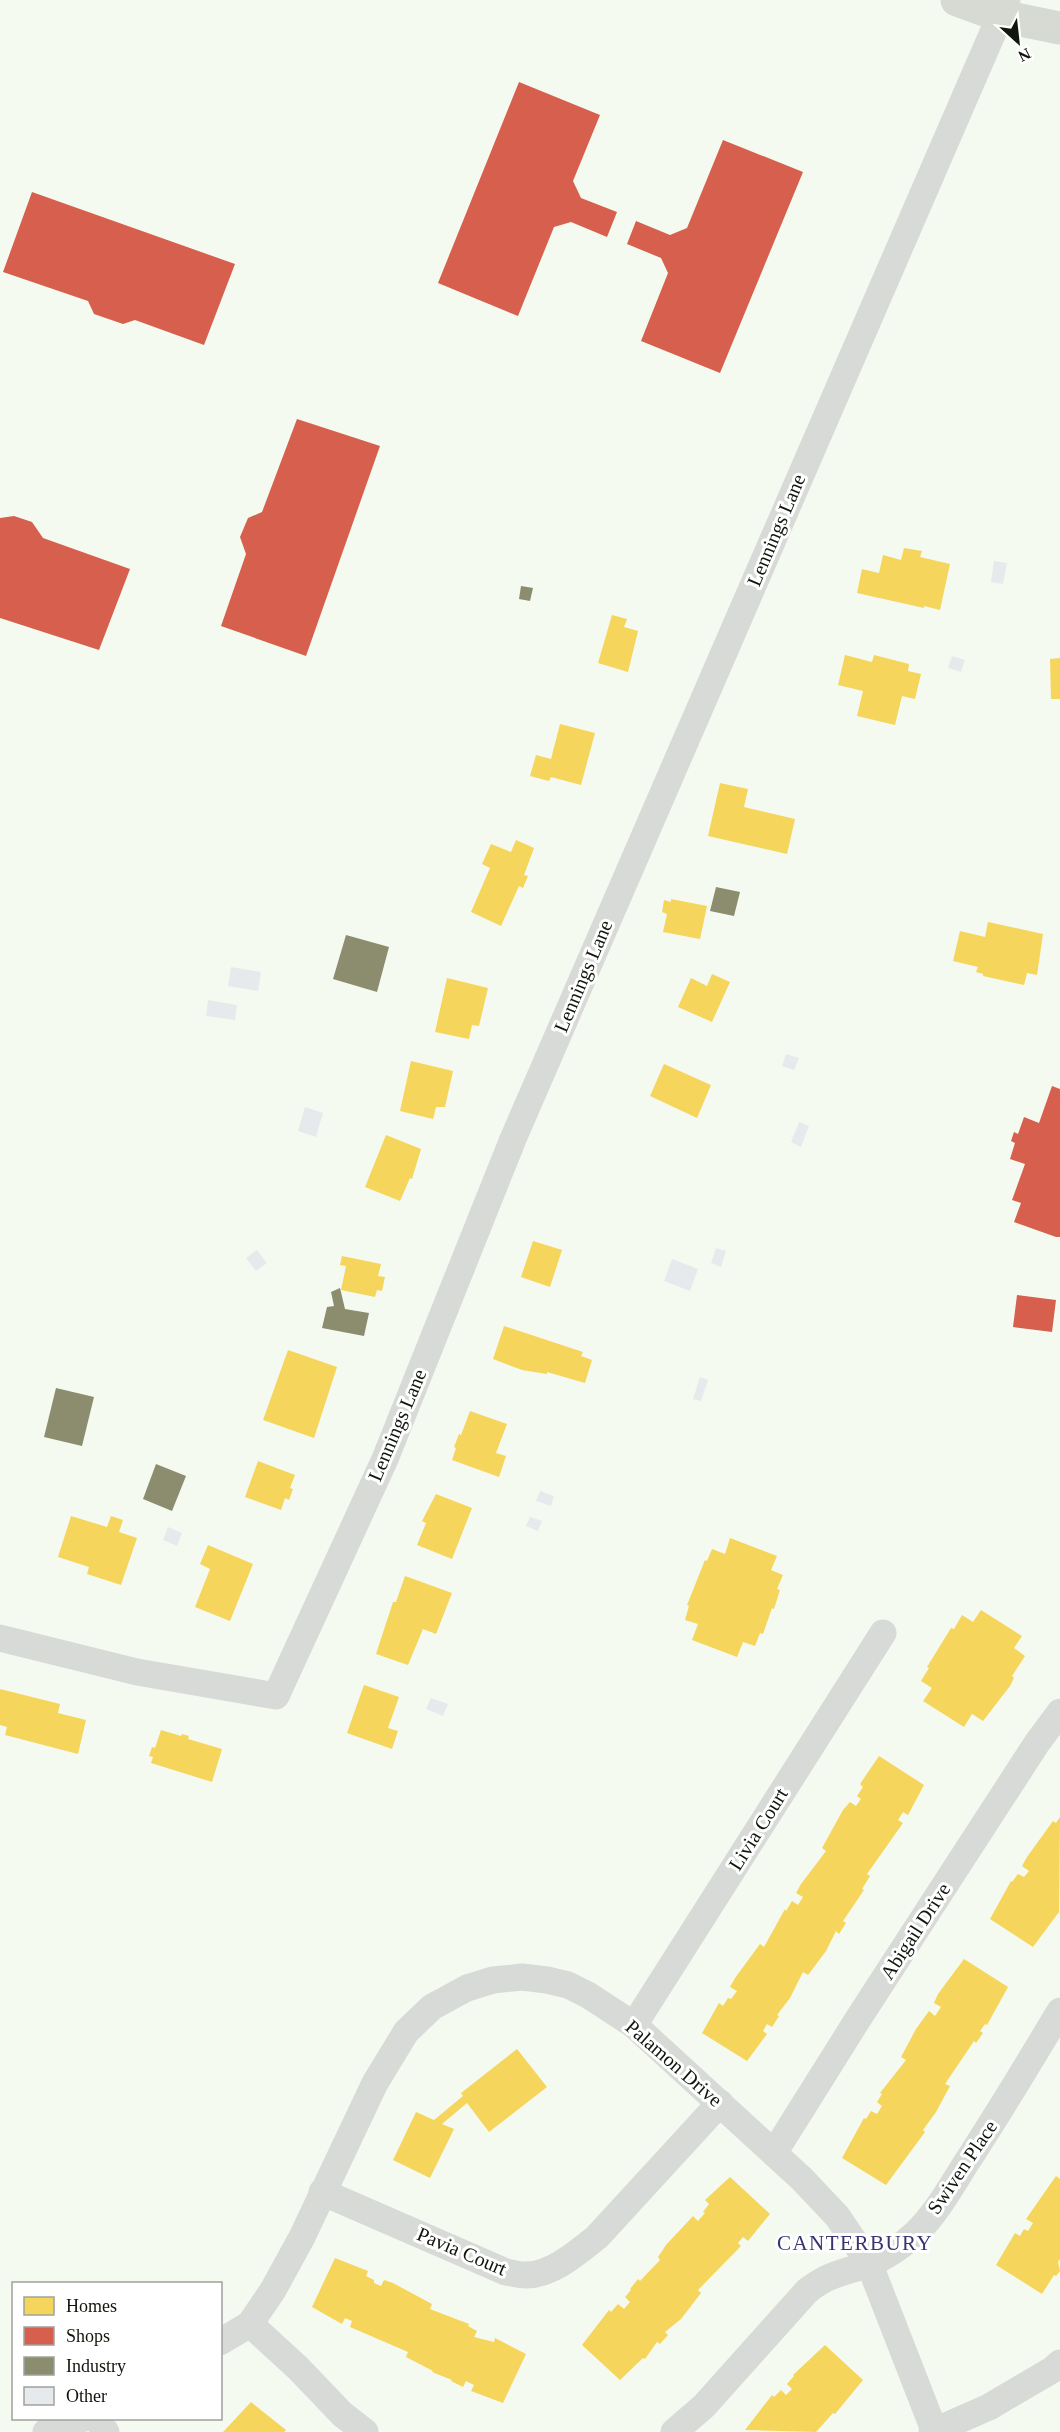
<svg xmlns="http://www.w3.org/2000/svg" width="1060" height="2432" font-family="Georgia,serif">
<rect width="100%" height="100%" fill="#f4faf0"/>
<g fill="#f6d55c">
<polygon points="904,548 922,551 920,557 950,564 940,610 924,606 924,608 857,593 862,569 879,573 883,555 901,560"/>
<polygon points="612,615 627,619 624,627 638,631 628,672 598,663"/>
<polygon points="845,655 872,662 874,655 909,664 908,671 921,674 915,699 902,696 895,725 857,716 863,691 838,685"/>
<polygon points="1060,658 1060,699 1051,699 1050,659"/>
<polygon points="560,724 595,733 581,785 551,777 549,781 530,776 536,755 551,759"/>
<polygon points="720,783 748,789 744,807 795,819 787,854 708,836"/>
<polygon points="516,840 534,848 524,875 528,876 523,888 519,886 501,926 471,912 490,868 482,864 491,844 511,852"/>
<polygon points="671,899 707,906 700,939 663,932 667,914 662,912 664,900 671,902"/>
<polygon points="988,922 1043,934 1037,975 1027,973 1024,985 983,976 983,974 976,972 978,967 953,961 960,931 985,937"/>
<polygon points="712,974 730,982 712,1022 678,1007 691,978 707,986"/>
<polygon points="447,978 488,988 479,1026 472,1025 469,1039 435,1032"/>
<polygon points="411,1061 453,1071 445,1107 436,1107 433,1119 400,1111"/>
<polygon points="664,1064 711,1085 697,1118 650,1096"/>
<polygon points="386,1135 421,1149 412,1179 410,1178 400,1201 365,1187"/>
<polygon points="533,1241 562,1250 550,1287 521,1277"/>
<polygon points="342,1256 381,1264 378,1276 385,1277 382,1291 377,1290 375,1297 341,1290 346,1266 340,1265"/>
<polygon points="504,1326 583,1352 581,1356 592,1360 585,1383 547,1372 547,1374 522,1370 493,1359"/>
<polygon points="288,1350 337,1367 314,1438 263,1420"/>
<polygon points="470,1411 507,1424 496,1453 506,1456 499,1477 452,1460 456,1448 454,1447 459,1434 461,1435"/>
<polygon points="258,1461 295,1475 290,1488 293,1489 289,1500 285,1498 281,1510 245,1497"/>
<polygon points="436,1494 472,1508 452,1559 417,1545 426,1523 422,1521"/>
<polygon points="71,1516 107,1527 111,1516 123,1520 119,1532 137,1538 121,1585 87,1574 89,1567 58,1557"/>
<polygon points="730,1538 777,1556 771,1570 783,1575 777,1589 780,1590 774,1609 772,1608 763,1634 760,1633 755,1646 743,1642 737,1657 692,1640 698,1624 685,1620 689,1606 687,1605 705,1560 707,1561 712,1549 725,1554"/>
<polygon points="208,1545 253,1564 230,1621 195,1607 210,1569 200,1564"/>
<polygon points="405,1576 452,1593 436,1634 423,1629 408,1665 376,1654 393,1602 396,1602"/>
<polygon points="981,1610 1022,1636 1014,1648 1025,1656 1012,1676 1014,1678 1010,1686 983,1721 972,1714 964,1727 923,1701 932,1688 921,1681 929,1668 927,1667 951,1628 954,1629 962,1615 973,1622"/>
<polygon points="364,1685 399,1697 388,1728 398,1731 392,1749 347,1733"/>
<polygon points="0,1689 60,1704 58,1713 86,1720 78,1754 5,1735 7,1727 0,1725"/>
<polygon points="161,1730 181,1736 182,1734 189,1736 188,1739 222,1749 212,1782 151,1763 153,1757 149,1756 152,1747 155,1748"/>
<polygon points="879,1756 924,1785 908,1815 903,1812 898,1820 903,1823 867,1874 870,1876 862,1889 864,1890 843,1921 846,1923 839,1934 836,1931 826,1951 808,1975 803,1972 790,1998 777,2015 779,2016 772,2027 767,2024 763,2031 767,2034 747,2061 702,2033 719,2003 723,2006 728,1998 731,1999 737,1991 730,1987 735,1978 760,1944 764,1947 785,1909 786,1911 792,1901 798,1905 803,1897 796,1893 801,1884 826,1851 822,1848 843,1810 850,1802 856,1806 861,1799 857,1796 863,1787 860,1784"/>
<polygon points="1060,1817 1059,1912 1033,1947 990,1919 1011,1881 1012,1882 1018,1874 1024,1877 1029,1871 1022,1866 1027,1857 1053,1821 1056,1823"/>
<polygon points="964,1959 1008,1987 987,2025 985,2024 980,2031 983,2033 976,2043 974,2041 945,2084 950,2086 936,2112 923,2130 925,2132 886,2185 842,2158 864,2118 866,2119 871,2111 877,2114 882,2106 877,2102 882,2094 880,2093 906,2060 901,2057 916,2029 929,2011 935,2016 941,2007 934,2003 938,1994"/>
<polygon points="517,2049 547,2087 489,2132 467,2103 442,2124 454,2129 430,2178 393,2160 416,2112 434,2120 463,2096 461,2093"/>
<polygon points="1056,2176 1060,2179 1060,2259 1058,2262 1060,2271 1056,2276 1054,2275 1042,2294 996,2265 1015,2233 1020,2236 1024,2229 1028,2231 1033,2223 1026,2219"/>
<polygon points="730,2177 770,2214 748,2241 743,2237 738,2243 741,2246 698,2290 701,2293 681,2319 665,2332 668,2335 660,2344 657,2342 645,2359 643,2358 620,2380 582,2345 609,2310 611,2312 618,2304 624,2309 630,2302 625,2297 631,2290 630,2289 638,2279 640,2281 660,2260 658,2257 666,2245 693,2216 698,2221 705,2213 703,2212 709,2204 705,2200"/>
<polygon points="335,2258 368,2271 366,2276 374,2280 374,2283 381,2286 384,2280 393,2283 432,2304 430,2309 469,2324 468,2326 477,2331 474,2337 494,2342 495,2338 526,2354 503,2403 471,2391 474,2385 466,2381 463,2387 451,2381 452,2380 432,2372 433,2371 406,2357 408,2352 350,2327 352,2321 345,2318 342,2324 312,2307"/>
<polygon points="825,2345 863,2380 835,2414 833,2413 816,2432 745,2430 772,2395 774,2397 781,2390 786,2395 792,2389 787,2384 794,2376 793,2375"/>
<polygon points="251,2402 286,2430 284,2432 223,2432"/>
</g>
<g fill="#d6604d">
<polygon points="519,82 600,115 573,181 581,198 617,212 607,237 571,222 554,227 518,316 438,283"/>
<polygon points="723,140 803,172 720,373 641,341 668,273 661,258 627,244 636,221 670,235 687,228"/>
<polygon points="32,192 235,264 204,345 135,320 123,324 94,314 88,301 3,272"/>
<polygon points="297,419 380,446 306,656 221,626 246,554 240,537 248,518 262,512"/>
<polygon points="14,516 32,522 43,538 130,569 99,650 0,618 0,518"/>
<polygon points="1052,1086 1060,1089 1060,1237 1056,1237 1014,1222 1021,1203 1012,1200 1025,1164 1010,1159 1015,1143 1011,1141 1014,1132 1018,1134 1024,1117 1039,1123"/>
<polygon points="1017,1295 1056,1300 1052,1332 1013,1327"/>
</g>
<g fill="#8c8c6e">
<polygon points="521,586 533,588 530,601 519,599"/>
<polygon points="716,887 740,892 734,916 710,911"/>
<polygon points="346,935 389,947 377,992 333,979"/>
<polygon points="340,1288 345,1309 369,1313 364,1336 322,1328 327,1307 334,1306 331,1292"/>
<polygon points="56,1388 94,1397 82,1446 44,1437"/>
<polygon points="156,1464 186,1476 172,1511 143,1499"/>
</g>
<g fill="#e7eaec">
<polygon points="994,561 1007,563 1003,584 991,582"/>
<polygon points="952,656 965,660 961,672 948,668"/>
<polygon points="231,967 261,972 258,991 228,986"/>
<polygon points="208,1000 237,1005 235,1020 206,1016"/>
<polygon points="786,1054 799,1058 794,1070 782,1066"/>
<polygon points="305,1107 323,1113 316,1137 298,1131"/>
<polygon points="799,1122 809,1126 801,1147 791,1142"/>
<polygon points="716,1248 726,1251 721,1267 711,1263"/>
<polygon points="257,1250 267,1263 256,1271 246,1258"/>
<polygon points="672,1259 698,1269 690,1291 664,1281"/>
<polygon points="700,1377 708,1380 701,1401 693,1399"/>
<polygon points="540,1491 554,1496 551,1506 536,1501"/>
<polygon points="530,1517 542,1521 538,1531 526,1526"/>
<polygon points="168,1527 182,1533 177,1546 163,1540"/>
<polygon points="431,1698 448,1704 443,1716 426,1709"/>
</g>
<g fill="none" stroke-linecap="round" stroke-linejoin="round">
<g stroke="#d8dad8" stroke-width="27">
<polyline points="0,1638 137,1672 276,1696 385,1459 513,1139 1007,0"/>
<polyline points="634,2025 883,1633"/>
<polyline points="774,2153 858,2019 1037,1743 1060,1712"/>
<path d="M322,2192L506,2272C512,2273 519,2275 525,2275C551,2276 578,2252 597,2237L720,2103"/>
<polyline points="250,2324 298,2368 342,2414 365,2432"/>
<polyline points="220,2342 250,2324 273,2290 302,2237 375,2083 406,2032 432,2007 467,1988 493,1980 522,1977 547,1980 568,1985 588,1995 634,2025 802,2179 837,2216 869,2263 934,2430"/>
<polyline points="96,2418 106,2432"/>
<polyline points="46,2432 84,2418"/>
<path d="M674,2432L704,2406L807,2291C830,2273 843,2273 869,2264C885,2257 902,2246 915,2234C937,2213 952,2185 968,2160C1000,2111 1030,2061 1060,2011"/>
<polyline points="932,2432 989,2407 1052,2370 1060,2363"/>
</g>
<polyline stroke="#d7d9d3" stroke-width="33" points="957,0 1001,16 1060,28"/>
</g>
<g text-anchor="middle" stroke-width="6" stroke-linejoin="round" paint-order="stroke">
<g font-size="20" fill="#10160b" stroke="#fff">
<text transform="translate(776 530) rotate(-67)" y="7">Lennings Lane</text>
<text transform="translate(583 976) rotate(-67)" y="7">Lennings Lane</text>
<text transform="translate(397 1425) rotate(-67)" y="7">Lennings Lane</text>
<text transform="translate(758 1829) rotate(-58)" y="7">Livia Court</text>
<text transform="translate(915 1931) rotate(-57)" y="7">Abigail Drive</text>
<text transform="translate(674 2063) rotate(41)" y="7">Palamon Drive</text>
<text transform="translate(962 2167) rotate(-56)" y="7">Swiven Place</text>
<text transform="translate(462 2251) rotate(23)" y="7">Pavia Court</text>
</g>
<g font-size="21" letter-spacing="1.5" fill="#393470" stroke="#fff">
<text x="855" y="2250">CANTERBURY</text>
</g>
</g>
<rect x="12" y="2282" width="210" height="138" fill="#ffffff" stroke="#9fa29d" stroke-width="1.5"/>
<rect x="24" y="2297" width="30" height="18" fill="#f6d55c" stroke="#9fa29d" stroke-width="1.5"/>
<text x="66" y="2312" font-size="18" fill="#10160b">Homes</text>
<rect x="24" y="2327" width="30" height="18" fill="#d6604d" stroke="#9fa29d" stroke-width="1.5"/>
<text x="66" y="2342" font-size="18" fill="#10160b">Shops</text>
<rect x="24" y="2357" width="30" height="18" fill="#8c8c6e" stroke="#9fa29d" stroke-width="1.5"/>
<text x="66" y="2372" font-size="18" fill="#10160b">Industry</text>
<rect x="24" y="2387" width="30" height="18" fill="#e7eaec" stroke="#9fa29d" stroke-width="1.5"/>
<text x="66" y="2402" font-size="18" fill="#10160b">Other</text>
<g transform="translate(1018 42) rotate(153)" stroke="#ffffff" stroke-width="4.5" paint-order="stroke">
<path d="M0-4.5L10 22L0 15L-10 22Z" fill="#10160b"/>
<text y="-9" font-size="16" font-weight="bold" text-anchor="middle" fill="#10160b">N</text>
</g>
</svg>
